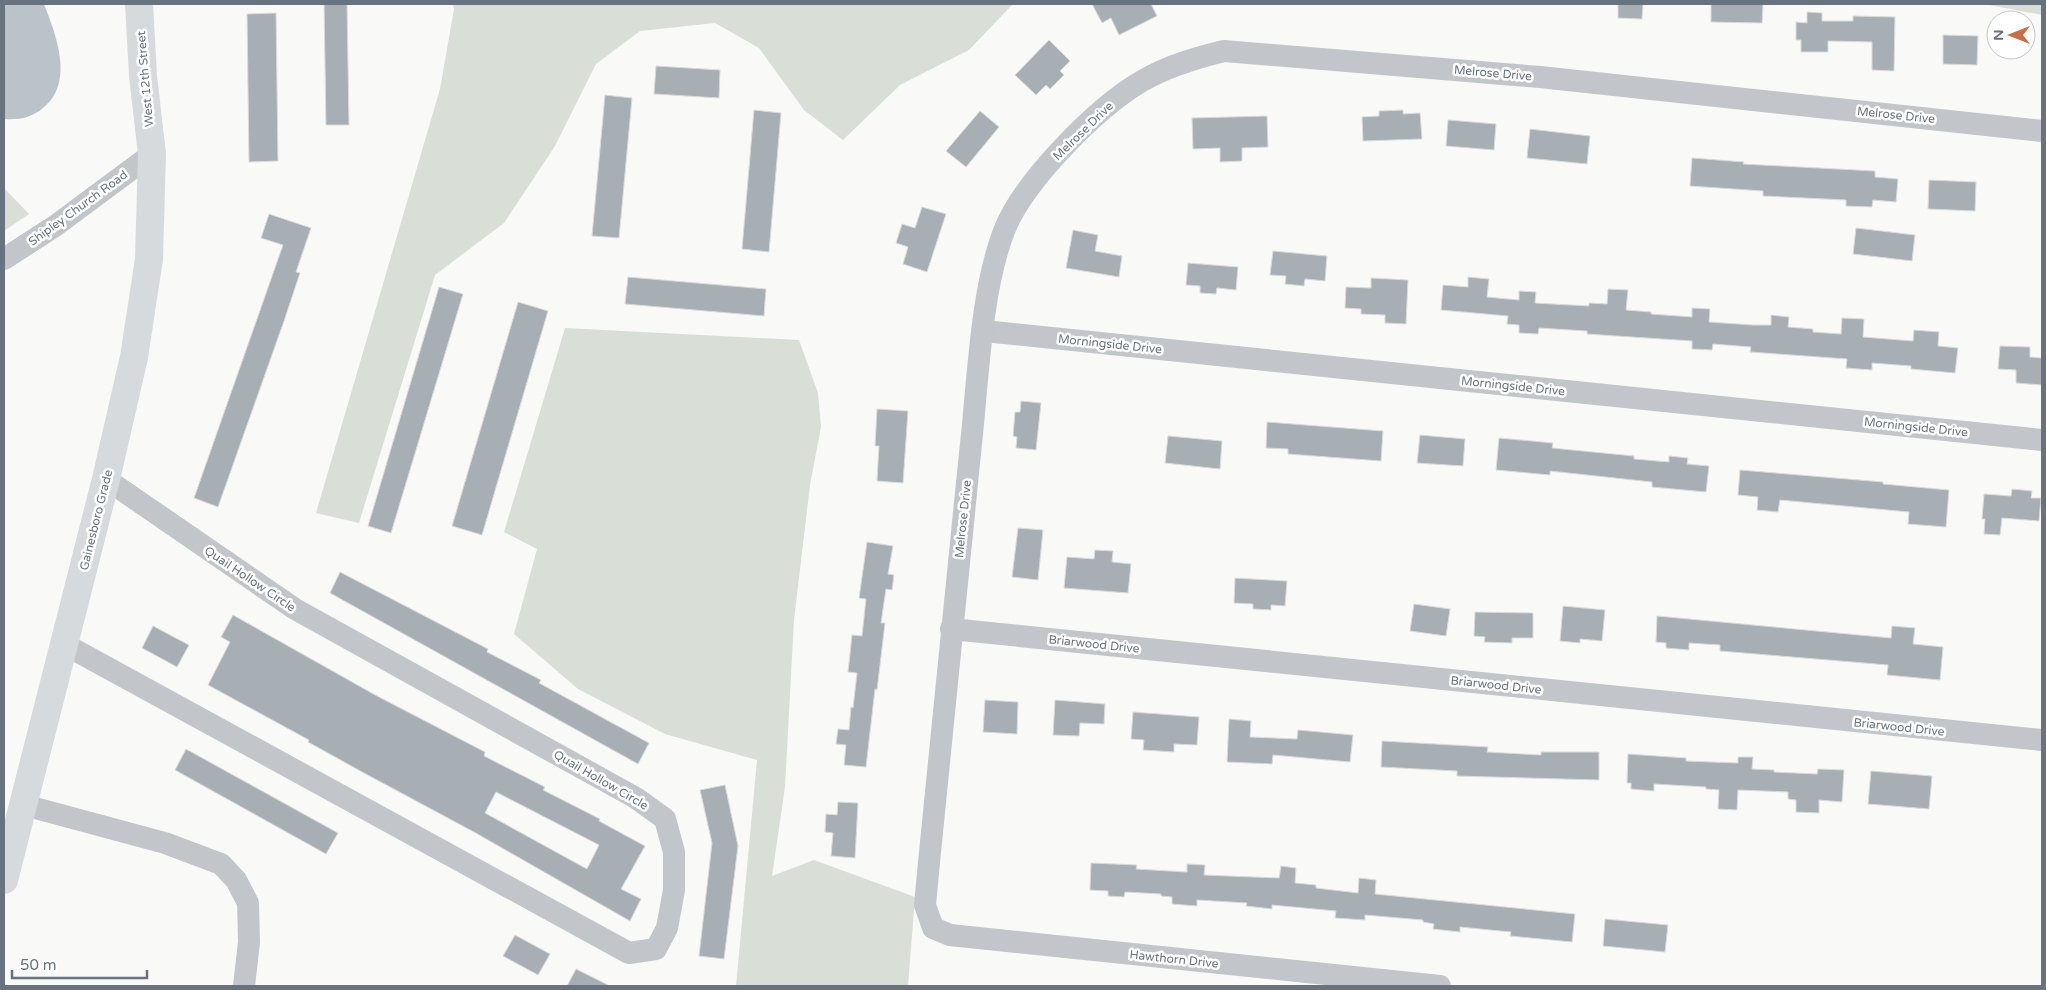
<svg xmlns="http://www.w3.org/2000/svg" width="2046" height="990" font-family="'Varela Round',sans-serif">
<rect width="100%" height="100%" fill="#f9f9f8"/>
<g fill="#d9ded7">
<polygon points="453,4 1013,4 969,50 900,85 843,140 804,110 759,48 715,23 640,31 596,64 555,146 504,223 435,275 359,523 316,513 440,89 454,9"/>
<polygon points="1984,4 2042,4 2042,15"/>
<polygon points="4,188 29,214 4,231"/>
<polygon points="565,328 799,340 818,393 821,427 810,485 794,620 785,787 772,876 814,860 915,897 908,986 736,986 757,760 665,734 578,689 514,634 537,549 504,532"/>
</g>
<path fill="#bac3c8" d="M4,4H44C56,35 75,83 43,108C31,118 19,120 4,119Z"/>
<g fill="#a7aeb4" stroke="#dbdbda" fill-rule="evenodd">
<polygon points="324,4 347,4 349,125 326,125"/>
<polygon points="1092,4 1151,4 1157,16 1119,35 1111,18 1102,23"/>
<polygon points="1618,4 1643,4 1642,19 1618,18"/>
<polygon points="1711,4 1763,4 1762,23 1711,22"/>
<polygon points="1807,12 1822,13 1822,21 1853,21 1853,16 1895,17 1894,71 1872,70 1872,42 1828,41 1828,52 1801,52 1801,40 1796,40 1796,22 1807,23"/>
<polygon points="276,13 278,161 249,162 247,14"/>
<polygon points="1943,35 1978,36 1977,65 1943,64"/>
<polygon points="1049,40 1070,61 1060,71 1064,75 1050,89 1046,85 1036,95 1015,75"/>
<polygon points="656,66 720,70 719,98 654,94"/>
<polygon points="605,95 632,98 619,238 592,236"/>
<polygon points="754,110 781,113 769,252 742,249"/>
<polygon points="1403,110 1403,114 1420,113 1422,139 1363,141 1362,117 1379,116 1379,111"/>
<polygon points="980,111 999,127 966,167 946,151"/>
<polygon points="1267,116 1268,147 1242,148 1242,161 1220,162 1220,148 1193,149 1192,118"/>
<polygon points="1448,120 1496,124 1494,150 1446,146"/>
<polygon points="1530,129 1590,136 1587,164 1527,158"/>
<polygon points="1692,158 1744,162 1743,164 1875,171 1875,177 1898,179 1896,202 1873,200 1872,207 1846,206 1846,200 1763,196 1763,191 1690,186"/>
<polygon points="1929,180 1976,182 1975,211 1928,209"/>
<polygon points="922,207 946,214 927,272 903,264 908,247 896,243 902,224 915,228"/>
<polygon points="269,214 311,228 296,272 300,273 284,321 218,507 194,498 283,245 261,238"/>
<polygon points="1856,228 1915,235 1912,261 1853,254"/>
<polygon points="1073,230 1098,235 1095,251 1122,256 1119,277 1066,268"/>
<polygon points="1273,251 1327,256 1325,281 1305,279 1304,286 1285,284 1286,276 1270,275"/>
<polygon points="1188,263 1238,267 1236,290 1217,288 1216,294 1200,293 1200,286 1186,285"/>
<polygon points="628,277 766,289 764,316 625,304"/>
<polygon points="1468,277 1489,279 1487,297 1519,300 1519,291 1536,292 1535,303 1589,306 1589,303 1607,304 1608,289 1628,290 1626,310 1651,312 1651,314 1692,317 1692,308 1710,309 1709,322 1753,325 1771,325 1771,315 1789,317 1788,327 1813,329 1813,332 1841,334 1842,318 1864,319 1863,337 1913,341 1914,330 1939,332 1938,346 1958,348 1955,373 1911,369 1911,366 1872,363 1872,370 1846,368 1847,359 1750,352 1751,347 1713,344 1712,350 1692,349 1692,341 1587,334 1587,331 1539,328 1538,334 1519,333 1519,325 1507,324 1508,316 1441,310 1443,285 1468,287"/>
<polygon points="1371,278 1408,280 1406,324 1385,323 1385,315 1361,314 1361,309 1345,308 1346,287 1371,288"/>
<polygon points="439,287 463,294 391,533 368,526"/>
<polygon points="518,302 548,311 482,535 452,526"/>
<polygon points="2000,346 2030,347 2030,357 2042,358 2042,385 2016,383 2016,370 1998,369"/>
<polygon points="1021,401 1041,403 1036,450 1016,448 1017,437 1013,436 1015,412 1020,412"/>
<polygon points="877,409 908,411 903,483 877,481 879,446 875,446"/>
<polygon points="1267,422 1383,431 1381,461 1288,454 1288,449 1266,448"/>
<polygon points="1420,435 1465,439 1463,466 1417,463"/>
<polygon points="1168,436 1222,441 1220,469 1165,463"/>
<polygon points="1499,438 1553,443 1552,448 1634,456 1634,459 1669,462 1669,456 1688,458 1687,464 1709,466 1706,492 1652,487 1652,482 1550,471 1550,475 1496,470"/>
<polygon points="1740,470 1883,482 1883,484 1949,490 1946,527 1908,524 1909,512 1780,500 1778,512 1757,510 1758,497 1738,495"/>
<polygon points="2012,489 2032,491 2031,498 2041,498 2039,521 2002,518 2000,535 1984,534 1985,519 1982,519 1984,494 2011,496"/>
<polygon points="1018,528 1043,530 1038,580 1012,577"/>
<polygon points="867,542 893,546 888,574 894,575 892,590 886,589 881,623 885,623 877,690 875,689 866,767 844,765 846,745 836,744 838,729 849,730 851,707 853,708 857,673 848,672 852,635 862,636 866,599 859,598"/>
<polygon points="1095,550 1113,551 1112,562 1131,564 1128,593 1064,588 1067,557 1094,559"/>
<polygon points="340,572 488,649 487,652 541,680 539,683 649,743 638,764 330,593"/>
<polygon points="1235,578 1287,581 1285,606 1271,605 1271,610 1253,609 1253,604 1234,603"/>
<polygon points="1414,604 1450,609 1446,636 1410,631"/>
<polygon points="1563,606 1605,610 1602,641 1580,639 1580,643 1560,641"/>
<polygon points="1475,612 1533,613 1533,638 1512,638 1512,643 1484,642 1485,637 1474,636"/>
<path d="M233,615L377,696L485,752L484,756L545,787L543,790L600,819L599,821L645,846L621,889L641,899L630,921L474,832L364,773L308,742L309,740L208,685L230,642L221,637ZM496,792L599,845L587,869L485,813Z"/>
<polygon points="1657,616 1891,638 1892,626 1915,628 1913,644 1943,647 1940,680 1887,675 1888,665 1720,651 1720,645 1689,643 1689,650 1666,648 1666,643 1656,642"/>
<polygon points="153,626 189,645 177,667 142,648"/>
<polygon points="985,700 1018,702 1017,734 983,732"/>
<polygon points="1055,700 1105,704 1104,724 1080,723 1079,736 1053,735"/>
<polygon points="1133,712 1199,717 1197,745 1174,744 1174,752 1143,750 1144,740 1131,739"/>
<polygon points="1229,719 1251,721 1250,737 1297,739 1298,730 1353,735 1350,762 1273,755 1272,764 1227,762"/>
<polygon points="1382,741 1488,747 1487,752 1541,755 1541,752 1599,752 1599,780 1457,776 1457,771 1381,767"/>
<polygon points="186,749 338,833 326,854 175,770"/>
<polygon points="1628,754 1686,758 1686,761 1738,763 1738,757 1753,757 1752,769 1774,770 1774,772 1817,774 1818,769 1844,770 1842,802 1819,800 1819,813 1796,812 1796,800 1788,799 1788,792 1738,790 1737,810 1718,809 1719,790 1706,789 1706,787 1654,784 1654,791 1631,789 1631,783 1627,783"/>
<polygon points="1871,771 1932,776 1929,809 1868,804"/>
<polygon points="725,785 738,846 724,959 699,956 712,843 700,790"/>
<polygon points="838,802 858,803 855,858 831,856 833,833 825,832 826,814 837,815"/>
<polygon points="1091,863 1137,865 1136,869 1187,872 1187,864 1205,865 1204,875 1279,878 1281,866 1296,868 1295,883 1316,885 1316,888 1358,893 1359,878 1376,880 1375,894 1575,914 1572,942 1510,936 1511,932 1460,927 1460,932 1433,929 1434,924 1423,922 1423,920 1365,915 1365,920 1335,918 1336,911 1272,905 1272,909 1246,906 1247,903 1197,900 1197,906 1172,904 1172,897 1161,896 1161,894 1125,892 1124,897 1108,896 1108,891 1090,890"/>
<polygon points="1605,919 1668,925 1665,952 1603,946"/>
<polygon points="515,935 550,954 538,975 503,956"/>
<polygon points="576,969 610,986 567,986"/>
</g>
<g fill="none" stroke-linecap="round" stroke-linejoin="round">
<g stroke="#c2c5c9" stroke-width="22">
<polyline points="4,259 55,226 152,154"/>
<polyline points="984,331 2042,440"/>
<polyline points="951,629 2042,740"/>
<polyline points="64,644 629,953 656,949 667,928 674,890 674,852 665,819 636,798 295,609 106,479"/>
<polyline points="24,805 165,843 221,864 236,880 248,903 249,942 244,986"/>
<path d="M1440,986L950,935L933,928L925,905C939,754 954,603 970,453C978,385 980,293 1004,231C1023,182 1096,108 1142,81C1168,66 1195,58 1224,51L1540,77L2042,131"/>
</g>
<polyline stroke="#d7dadd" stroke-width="28" points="4,880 106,479 134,357 149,259 152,154 143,76 139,4"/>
</g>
<g text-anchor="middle" stroke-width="5" stroke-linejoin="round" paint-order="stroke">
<g font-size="12" fill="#67747f" stroke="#fff">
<text transform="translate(1493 73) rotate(5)" y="4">Melrose Drive</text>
<text transform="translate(145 79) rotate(-95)" y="4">West 12th Street</text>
<text transform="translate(1896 115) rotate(6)" y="4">Melrose Drive</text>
<text transform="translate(1083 131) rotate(-44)" y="4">Melrose Drive</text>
<text transform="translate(78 208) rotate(-36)" y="4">Shipley Church Road</text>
<text transform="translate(1110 344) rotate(6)" y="4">Morningside Drive</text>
<text transform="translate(1513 386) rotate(6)" y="4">Morningside Drive</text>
<text transform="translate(1916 427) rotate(6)" y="4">Morningside Drive</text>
<text transform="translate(963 519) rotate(-84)" y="4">Melrose Drive</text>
<text transform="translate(96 520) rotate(-76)" y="4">Gainesboro Grade</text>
<text transform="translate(250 579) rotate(34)" y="4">Quail Hollow Circle</text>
<text transform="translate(1094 644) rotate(6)" y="4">Briarwood Drive</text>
<text transform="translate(1496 685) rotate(6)" y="4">Briarwood Drive</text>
<text transform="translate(1899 727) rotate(6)" y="4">Briarwood Drive</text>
<text transform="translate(601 780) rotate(30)" y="4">Quail Hollow Circle</text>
<text transform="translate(1174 959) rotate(6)" y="4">Hawthorn Drive</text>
</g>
</g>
<rect width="2046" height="990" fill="none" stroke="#67747f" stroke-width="10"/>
<g transform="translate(2011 35) rotate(270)"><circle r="24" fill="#ffffff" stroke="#c2c7cc"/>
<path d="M0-4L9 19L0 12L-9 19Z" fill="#ce6b43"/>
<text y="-8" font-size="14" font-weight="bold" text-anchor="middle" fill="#67747f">N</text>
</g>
<path d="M12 970v8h135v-8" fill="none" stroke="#67747f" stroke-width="2.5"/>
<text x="20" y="970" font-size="15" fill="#67747f" stroke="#ffffff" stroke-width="4" paint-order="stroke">50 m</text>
</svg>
